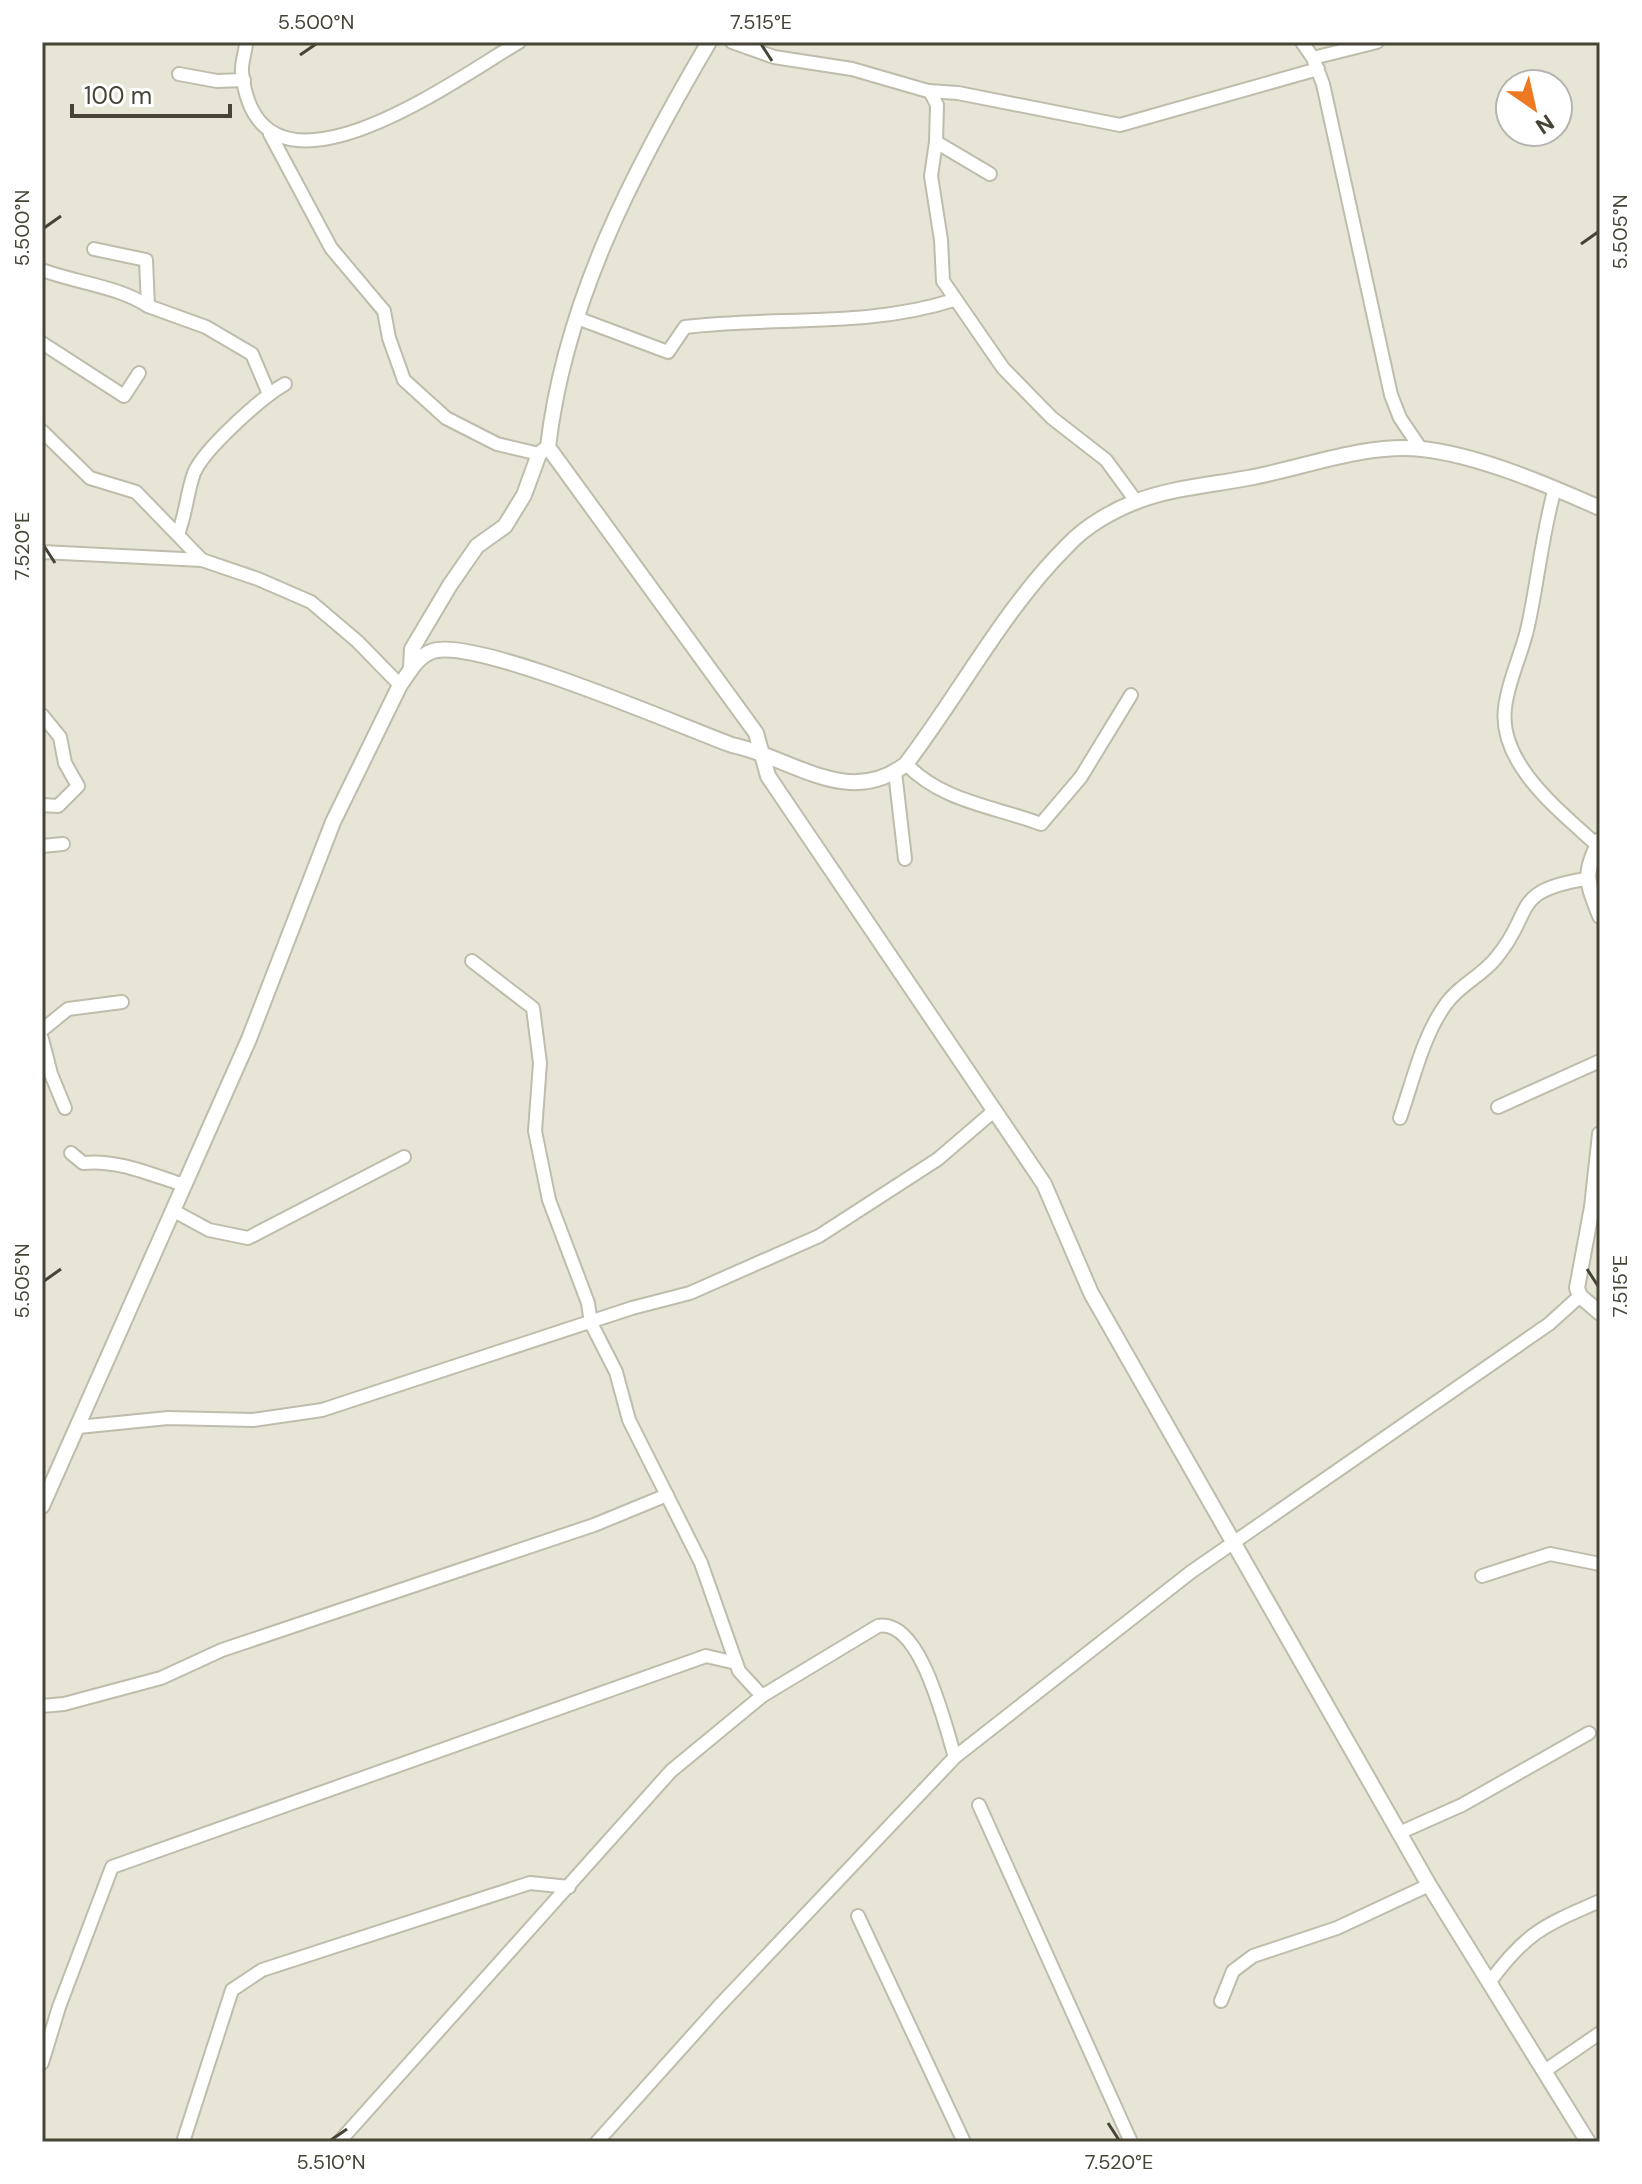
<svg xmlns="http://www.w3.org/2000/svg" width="1642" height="2184" font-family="'DM Sans',sans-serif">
<rect width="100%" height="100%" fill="#f3f3e8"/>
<path fill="#e7e6d6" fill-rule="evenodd" d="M42,42H1600V2142H42ZM1510,84H1558V132H1510Z"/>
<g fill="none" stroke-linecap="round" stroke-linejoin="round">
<defs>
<g id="minor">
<path d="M246,42C246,52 241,62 242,72C258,225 456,79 519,42"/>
<polyline points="732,42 774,57 852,69 928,91 958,93 1120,125 1318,69"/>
<polyline points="1302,42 1313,58 1323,84 1391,395 1400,418 1421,449"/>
<polyline points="1313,58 1377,42"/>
<polyline points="179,74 217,81 244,80"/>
<polyline points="930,91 937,105 936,142 990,174"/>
<polyline points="270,134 331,248 384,311 389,338 404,380 446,418 497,444 539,454"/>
<polyline points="936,142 931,176 941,240 943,281 1003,368 1052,418 1106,460 1136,501"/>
<polyline points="94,249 146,260 148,306 206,327 252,354 269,394"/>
<path d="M42,270C77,283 117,286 148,306"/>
<path d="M577,318L668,352L685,327C776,316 866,328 954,300"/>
<polyline points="42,343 124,396 139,373"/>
<polyline points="42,431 90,478 136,492 202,560"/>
<path d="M1555,488C1542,534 1538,580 1528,626C1522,654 1508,680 1505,708C1498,764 1561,812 1597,845"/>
<path d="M178,534C186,514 187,492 194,473C204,449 262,397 285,384"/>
<polyline points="42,552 202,560 258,579 311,602 357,641 400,685"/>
<polyline points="42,715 60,737 65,763 78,786 58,806 42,805"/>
<path d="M906,764C943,802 993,806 1041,824L1081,777L1131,695"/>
<polyline points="895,772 905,859"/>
<polyline points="42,846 63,844"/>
<polyline points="472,961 533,1008 540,1063 535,1131 549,1200 588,1303 591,1323 616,1372 629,1420 701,1563 739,1671 762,1696"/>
<polyline points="42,1030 68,1009 122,1002"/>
<polyline points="42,1039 51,1074 65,1108"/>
<polyline points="1498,1107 1600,1061"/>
<path d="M1400,1118C1413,1081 1423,1035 1446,1004C1459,985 1482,976 1496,958C1535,912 1509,891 1586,879"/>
<path d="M71,1153L83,1163C117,1159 152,1175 184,1185"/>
<polyline points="174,1211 209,1230 248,1238 404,1157"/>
<polyline points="78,1427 168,1418 253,1420 322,1410 632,1308 690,1293 819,1236 938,1159 995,1110"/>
<polyline points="1482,1576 1550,1554 1600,1564"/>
<polyline points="42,1706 64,1704 161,1678 222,1650 594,1525 667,1495"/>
<polyline points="979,1805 1131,2142"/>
<polyline points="1399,1833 1462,1805 1589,1733"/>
<polyline points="858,1916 964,2142"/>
<path d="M1489,1983C1526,1932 1545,1925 1600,1901"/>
<polyline points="1221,2001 1233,1971 1253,1956 1337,1928 1429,1885"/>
<polyline points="42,2063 59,2007 112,1867 706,1656 736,1663"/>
<polyline points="1546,2070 1600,2033"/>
<polyline points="183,2142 232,1990 262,1970 530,1883 569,1887"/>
<path d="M339,2142L671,1771L762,1696L878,1626C921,1618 945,1726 955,1757"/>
<polyline points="597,2142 719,2006 955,1757 1191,1572 1549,1324 1580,1296"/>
</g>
<g id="tertiary">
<path d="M709,42C635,168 565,300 548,447L756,733L768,776L1044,1184L1091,1293L1429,1885L1588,2142"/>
<polyline points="411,667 412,649 450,585 477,546 505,526 524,495 539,454 548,447"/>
<path d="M1600,840C1583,875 1586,880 1600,916"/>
<polyline points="1600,1134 1592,1207 1577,1288 1580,1296 1600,1313"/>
<path d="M42,1506L249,1039L333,822L400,685C409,673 417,656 433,651C476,637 680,726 732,745C793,758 848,809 906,764C961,692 1004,608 1069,544C1086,526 1112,511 1135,502C1170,488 1211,485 1248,478C1304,468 1364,443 1422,449C1478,455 1548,485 1600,508"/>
</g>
</defs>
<use href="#minor" stroke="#bebdab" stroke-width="16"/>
<use href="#tertiary" stroke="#bebdab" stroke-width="18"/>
<use href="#minor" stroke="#fff" stroke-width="12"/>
<use href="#tertiary" stroke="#fff" stroke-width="14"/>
</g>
<path fill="none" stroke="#464437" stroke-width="3" d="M761,44L772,61M300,55L316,44M44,228L61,216M1581,244L1598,232M44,546L55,563M1587,1269L1598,1286M44,1281L61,1269M1108,2123L1119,2140M331,2140L347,2129"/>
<rect width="1642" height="2184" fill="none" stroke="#ffffff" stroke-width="88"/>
<g transform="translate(1534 108) rotate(146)"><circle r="38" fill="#ffffff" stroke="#b5b4af" stroke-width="2"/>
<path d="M0-6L14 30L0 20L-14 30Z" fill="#ee7923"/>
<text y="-12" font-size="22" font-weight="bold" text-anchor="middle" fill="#464437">N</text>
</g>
<path d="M72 104v12h158v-12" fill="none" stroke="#464437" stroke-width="4"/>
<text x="84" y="104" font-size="24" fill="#464437" stroke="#ffffff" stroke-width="6" paint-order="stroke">100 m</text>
<rect x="44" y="44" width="1554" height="2096" fill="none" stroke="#464437" stroke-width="3"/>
<g font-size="20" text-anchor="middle" fill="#464437">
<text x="316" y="29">5.500°N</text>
<text x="761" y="29">7.515°E</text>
<text transform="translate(22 228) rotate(-90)" y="7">5.500°N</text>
<text transform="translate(1620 232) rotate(-90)" y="7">5.505°N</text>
<text transform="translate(22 546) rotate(-90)" y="7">7.520°E</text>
<text transform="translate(22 1281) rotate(-90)" y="7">5.505°N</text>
<text transform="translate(1620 1286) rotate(-90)" y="7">7.515°E</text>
<text x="331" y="2169">5.510°N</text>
<text x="1119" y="2169">7.520°E</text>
</g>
</svg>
